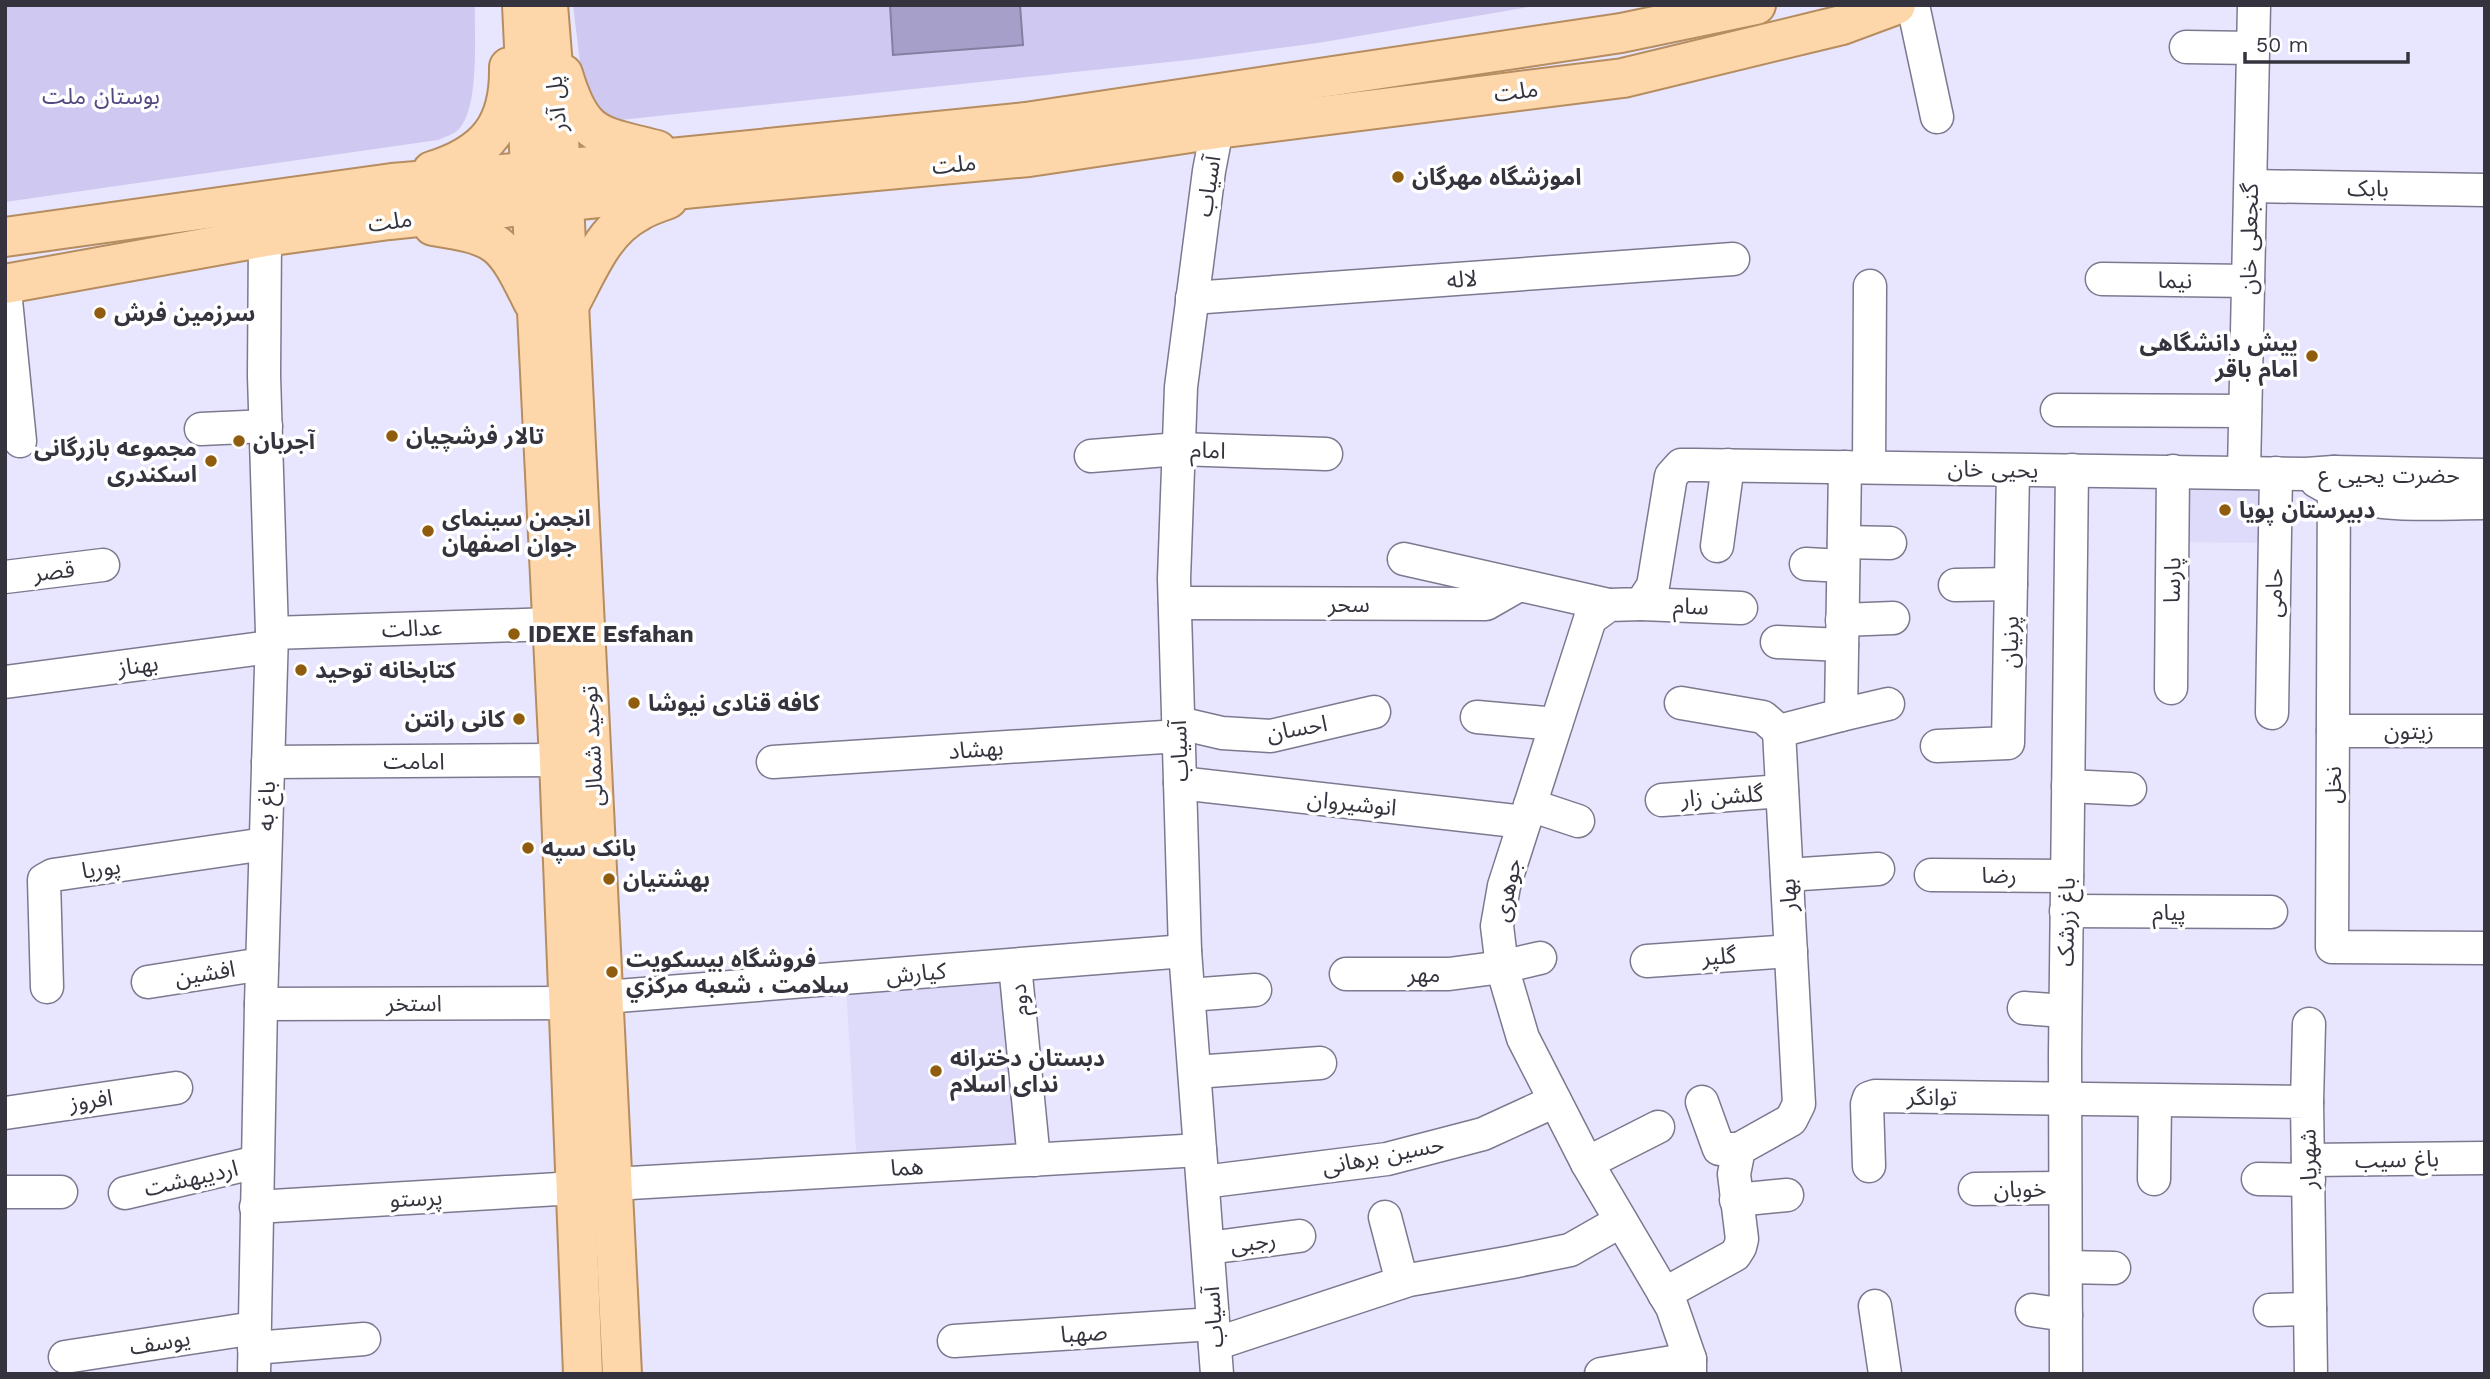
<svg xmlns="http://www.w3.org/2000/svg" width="2490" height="1379" font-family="'Work Sans','Noto Sans Arabic',sans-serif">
<rect width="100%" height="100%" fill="#e8e5fe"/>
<g fill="#dedafa">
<polygon points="2182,478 2268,479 2268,543 2181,542"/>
<polygon points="1011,975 1029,1155 857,1165 846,987"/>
</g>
<g fill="#cfc9f1">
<path d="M5,5H475C474,37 480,108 458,130C453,135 444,137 438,140L5,202Z"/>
<polygon points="573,5 1540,5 1318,43 1197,59 620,120 605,117 585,103"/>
</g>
<polygon fill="#a59fca" stroke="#837fa0" stroke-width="2" points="890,5 1020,5 1023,45 893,55"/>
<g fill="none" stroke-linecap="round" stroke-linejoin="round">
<defs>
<g id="minor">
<polyline points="1913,5 1937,117"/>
<polyline points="2186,47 2253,48"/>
<polyline points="2251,186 2485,190"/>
<polyline points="2102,279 2248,281"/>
<polyline points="5,290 20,441"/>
<polyline points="1192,298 1733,259"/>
<polyline points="2057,410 2245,411"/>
<polyline points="201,429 266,426"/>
<polyline points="1091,456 1179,449 1326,454"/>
<polyline points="1869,467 1870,286"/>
<polyline points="2244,472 2254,5"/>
<polyline points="2334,472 2332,947 2485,948"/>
<path d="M2316,481C2365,511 2430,503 2485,503"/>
<polyline points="1844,542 1890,543"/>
<polyline points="1717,546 1728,465"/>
<polyline points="1404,559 1609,605"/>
<polyline points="1806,564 1843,566"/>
<polyline points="5,577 103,565"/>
<polyline points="1955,585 2011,584"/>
<polyline points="1175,603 1486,604 1519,585"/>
<polyline points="1641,604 1741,608"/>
<polyline points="1842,620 1893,618"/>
<polyline points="272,633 552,624"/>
<polyline points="1777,642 1842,645"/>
<polyline points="5,682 271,647"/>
<polyline points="2171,688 2173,471"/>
<polyline points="1681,703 1763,717 1779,731"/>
<polyline points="2272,713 2276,473"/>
<polyline points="1841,715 1888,704"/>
<polyline points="1477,717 1556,724"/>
<polyline points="1179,723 1222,733 1271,736 1374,712"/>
<polyline points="2333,731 2485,731"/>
<polyline points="1937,746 2008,743 2013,471"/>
<polyline points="268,762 559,760"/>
<polyline points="773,762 1179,736"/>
<polyline points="1180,783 1524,822"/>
<polyline points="2068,786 2130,789"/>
<polyline points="1662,800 1782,791"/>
<polyline points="1530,805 1578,821"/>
<polyline points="1787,875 1878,869"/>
<polyline points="1931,875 2067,876"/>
<polyline points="2066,911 2271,912"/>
<polyline points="1647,961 1791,951"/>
<polyline points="1015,965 1034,1160"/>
<polyline points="1346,974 1449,974 1502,967 1540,958"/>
<polyline points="148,982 262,964"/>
<polyline points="47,987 44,880 53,875 265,844"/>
<polyline points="1189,995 1255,990"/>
<polyline points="605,997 1185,951"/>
<polyline points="261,1004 568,1003"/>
<polyline points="2024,1008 2065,1011"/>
<polyline points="1195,1072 1320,1063"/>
<polyline points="1702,1102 1719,1149 1739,1149"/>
<polyline points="2307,1102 2309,1024"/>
<polyline points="5,1113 176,1088"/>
<polyline points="2308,1160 2485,1158"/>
<polyline points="1587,1163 1658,1127"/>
<polyline points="1869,1166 1867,1104 1869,1098 1875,1096 2307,1102 2311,1374"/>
<polyline points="2154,1179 2155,1101"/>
<polyline points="2258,1179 2309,1180"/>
<polyline points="1203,1182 1387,1159 1483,1134 1555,1101"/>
<polyline points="613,1184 1200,1150"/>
<polyline points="1975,1189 2065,1188"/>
<polyline points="5,1192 61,1192"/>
<polyline points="125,1193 257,1162"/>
<polyline points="1736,1200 1787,1195"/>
<polyline points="256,1207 575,1188"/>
<polyline points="1385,1217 1402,1282"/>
<polyline points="1208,1248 1299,1236"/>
<polyline points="2066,1267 2114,1268"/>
<polyline points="1664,1294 1735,1255 1740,1247 1742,1239 1734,1174 1739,1149 1791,1120 1799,1104 1779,731 1841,715 1845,467"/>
<polyline points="1875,1306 1885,1374"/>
<polyline points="2032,1310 2066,1315"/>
<polyline points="2270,1310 2310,1309"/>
<polyline points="954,1341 1213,1324"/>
<polyline points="1215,1344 1409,1280 1512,1262 1570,1250 1621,1221"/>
<polyline points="254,1348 364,1339"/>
<polyline points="65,1357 254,1328"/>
<polyline points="254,1374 261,1004 272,633 264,376 265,237"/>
<polyline points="1217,1374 1185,951 1174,579 1181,387 1209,171 1217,129"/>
<polyline points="1601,1374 1690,1359"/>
<polyline points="1690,1374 1690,1359 1672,1307 1587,1163 1523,1038 1502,967 1497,926 1504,886 1590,619 1609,605 1641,604 1653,586 1671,476 1681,465 1695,465 2306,474 2334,472 2485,475"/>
<polyline points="2066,1374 2065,1054 2072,470"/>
</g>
<g id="major">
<polyline points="522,5 559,760 583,1374"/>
<polyline points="548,5 564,203 622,1374"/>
<path d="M563,74C582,138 598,135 657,150"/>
<path d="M432,171C487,154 510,125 509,67"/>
<path d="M433,226C500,236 503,242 533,302"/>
<polyline points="5,237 392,183 561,169 1026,122 1621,33 1756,5"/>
<polyline points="5,284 265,237 389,220 694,188 1029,157 1217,129 1623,78 1842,25 1896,5"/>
<path d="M570,304C588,271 603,230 638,212C647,206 658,203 668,199"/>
</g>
</defs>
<use href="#minor" stroke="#7c798f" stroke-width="35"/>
<use href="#major" stroke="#b68d60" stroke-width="42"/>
<use href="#minor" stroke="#fff" stroke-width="32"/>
<use href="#major" stroke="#fdd7aa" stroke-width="38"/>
</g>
<g fill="#905c0d" stroke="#fff" stroke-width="2.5">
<circle cx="1398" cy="177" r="7"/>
<circle cx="100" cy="313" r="7"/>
<circle cx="2312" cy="356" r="7"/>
<circle cx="392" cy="436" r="7"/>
<circle cx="239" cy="441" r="7"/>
<circle cx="211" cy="461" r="7"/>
<circle cx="2225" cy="510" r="7"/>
<circle cx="428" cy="531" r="7"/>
<circle cx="514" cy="634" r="7"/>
<circle cx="301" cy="670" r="7"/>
<circle cx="634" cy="703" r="7"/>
<circle cx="519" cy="719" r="7"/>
<circle cx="528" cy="848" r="7"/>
<circle cx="609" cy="879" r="7"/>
<circle cx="612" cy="972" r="7"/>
<circle cx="936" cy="1071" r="7"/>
</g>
<g text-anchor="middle" stroke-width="7" stroke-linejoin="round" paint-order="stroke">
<g font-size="23" fill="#35343e" stroke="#fff">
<text transform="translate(1516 91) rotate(-7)" y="8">ملت</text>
<text transform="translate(556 104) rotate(-95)" y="8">پل آذر</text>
<text transform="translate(954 164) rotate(-5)" y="8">ملت</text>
<text transform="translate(1208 186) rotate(-81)" y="8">آسیاب</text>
<text transform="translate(2368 188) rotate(1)" y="8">بابک</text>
<text transform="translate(390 221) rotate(-7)" y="8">ملت</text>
<text transform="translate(2249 239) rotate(-89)" y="8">گنجعلی خان</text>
<text transform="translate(1462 279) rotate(-4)" y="8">لاله</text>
<text transform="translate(2175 280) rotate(1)" y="8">نیما</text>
<text transform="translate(1208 450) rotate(2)" y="8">امام</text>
<text transform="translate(1993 469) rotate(1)" y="8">یحیی خان</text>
<text x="2389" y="483">حضرت یحیی ع</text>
<text transform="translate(54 571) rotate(-7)" y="8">قصر</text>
<text transform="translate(2172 580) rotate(-89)" y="8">پارسا</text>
<text transform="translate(2274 593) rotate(-89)" y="8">حامی</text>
<text x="1349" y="612">سحر</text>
<text transform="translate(1691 606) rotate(2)" y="8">سام</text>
<text transform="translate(412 628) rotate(-2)" y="8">عدالت</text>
<text transform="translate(2010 642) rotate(-89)" y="8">پرنیان</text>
<text transform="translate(138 665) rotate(-7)" y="8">بهناز</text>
<text transform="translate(1297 728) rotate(-10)" y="8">احسان</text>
<text x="2409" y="739">زیتون</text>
<text transform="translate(592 746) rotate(-93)" y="8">توحید شمالی</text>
<text transform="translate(976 749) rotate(-4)" y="8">بهشاد</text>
<text transform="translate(1179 751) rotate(-92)" y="8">آسیاب</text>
<text x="414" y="769">امامت</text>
<text transform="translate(2333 785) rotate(-90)" y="8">نخل</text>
<text transform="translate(1722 796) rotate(-4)" y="8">گلشن زار</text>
<text transform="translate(1352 803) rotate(6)" y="8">انوشیروان</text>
<text transform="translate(266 806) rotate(-88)" y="8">باغ به</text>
<text transform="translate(101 868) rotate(-8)" y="8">پوریا</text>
<text x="1999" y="883">رضا</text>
<text transform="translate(1507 890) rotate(-78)" y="8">جوهری</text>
<text transform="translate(1788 895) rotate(-93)" y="8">بهار</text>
<text x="2169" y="920">پیام</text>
<text transform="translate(2066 922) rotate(-89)" y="8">باغ زرشک</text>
<text transform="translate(1719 956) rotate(-4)" y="8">گلپر</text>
<text transform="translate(205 973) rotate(-9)" y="8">افشین</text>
<text transform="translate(916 973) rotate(-5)" y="8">کیارش</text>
<text x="1424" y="982">مهر</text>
<text transform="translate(1019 1000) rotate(-95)" y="8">دوم</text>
<text x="414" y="1011">استخر</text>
<text transform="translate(1932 1097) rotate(1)" y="8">توانگر</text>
<text transform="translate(91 1100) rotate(-8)" y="8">افروز</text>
<text transform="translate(1383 1155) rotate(-11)" y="8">حسین برهانی</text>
<text transform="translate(2308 1159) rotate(-91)" y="8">شهریار</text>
<text transform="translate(2397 1159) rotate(-1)" y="8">باغ سیب</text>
<text transform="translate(907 1167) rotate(-3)" y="8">هما</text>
<text transform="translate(191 1178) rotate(-13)" y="8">اردیبهشت</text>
<text transform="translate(2020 1189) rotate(-1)" y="8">خوبان</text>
<text transform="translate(416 1198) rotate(-3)" y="8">پرستو</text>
<text transform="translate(1253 1242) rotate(-8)" y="8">رجبی</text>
<text transform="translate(1213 1317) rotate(-94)" y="8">آسیاب</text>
<text transform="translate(1084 1333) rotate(-4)" y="8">صهبا</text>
<text transform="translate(160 1342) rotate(-9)" y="8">یوسف</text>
</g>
<g font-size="23" fill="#554982" stroke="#fff">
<text x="101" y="104">بوستان ملت</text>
</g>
<g font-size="23" font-weight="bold" fill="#35343e" stroke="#fff" text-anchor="start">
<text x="1412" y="185">اموزشگاه مهرگان</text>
<text x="114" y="321">سرزمین فرش</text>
<text x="2298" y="351" text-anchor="end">پیش دانشگاهی<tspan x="2298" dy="26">امام باقر</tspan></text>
<text x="406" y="444">تالار فرشچیان</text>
<text x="253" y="449">آجربان</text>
<text x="197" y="456" text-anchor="end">مجموعه بازرگانی<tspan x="197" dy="26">اسکندری</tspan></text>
<text x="2239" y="518">دبیرستان پویا</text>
<text x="442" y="526">انجمن سینمای<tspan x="442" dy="26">جوان اصفهان</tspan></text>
<text x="528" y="642">IDEXE Esfahan</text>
<text x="315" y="678">کتابخانه توحید</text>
<text x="648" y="711">کافه قنادی نیوشا</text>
<text x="505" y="727" text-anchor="end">کانی رانتن</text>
<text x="542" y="856">بانک سپه</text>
<text x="623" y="887">بهشتیان</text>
<text x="626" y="967">فروشگاه بيسكويت<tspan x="626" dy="26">سلامت ، شعبه مركزي</tspan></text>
<text x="950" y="1066">دبستان دخترانه<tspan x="950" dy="26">ندای اسلام</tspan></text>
</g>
</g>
<rect width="2490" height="1379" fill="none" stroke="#35343e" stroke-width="14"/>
<path d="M2245 52v10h163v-10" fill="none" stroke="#35343e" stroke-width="3.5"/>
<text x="2256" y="52" font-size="21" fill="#35343e" stroke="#ffffff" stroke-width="5" paint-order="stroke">50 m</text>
</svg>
